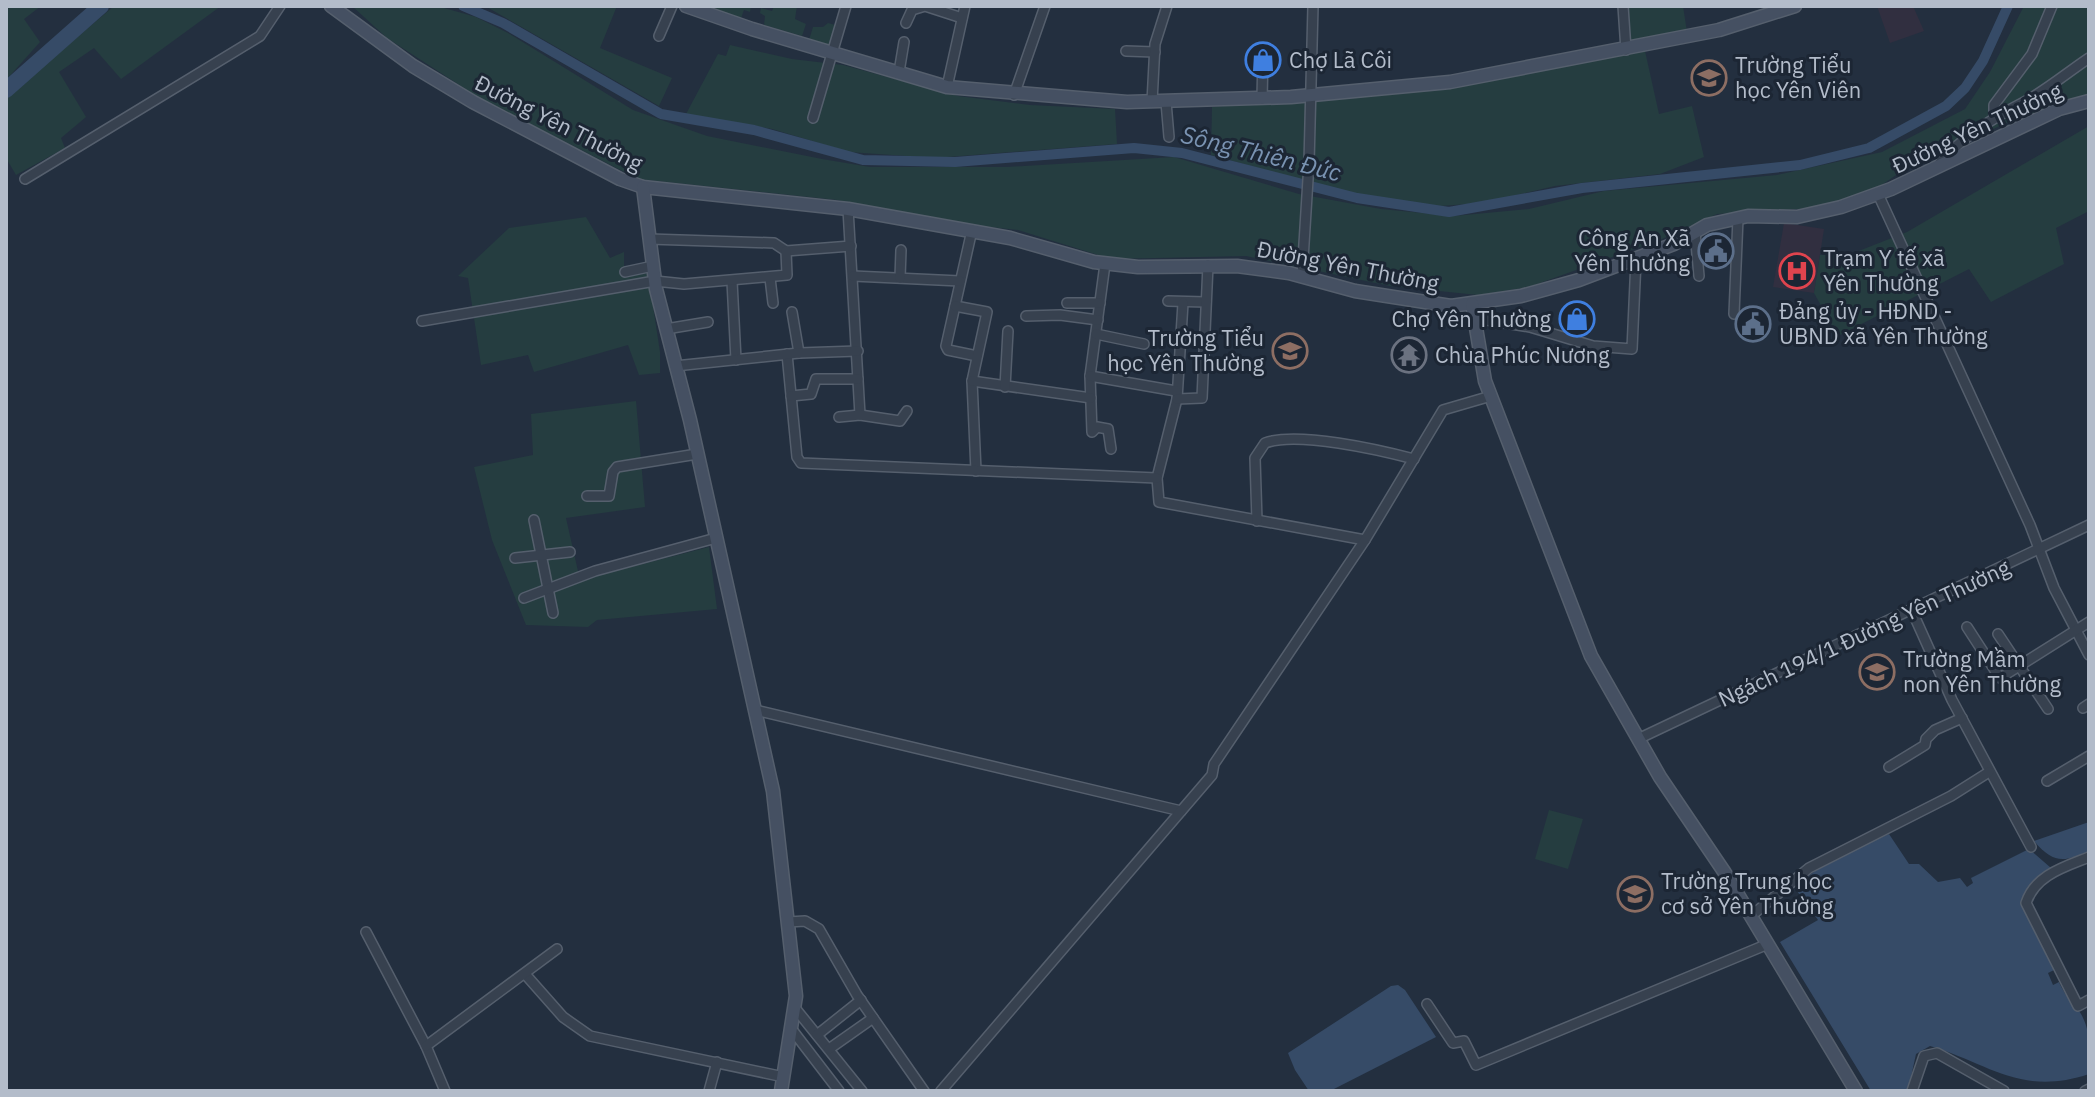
<svg xmlns="http://www.w3.org/2000/svg" width="2095" height="1097" font-family="'IBM Plex Sans',sans-serif">
<rect width="100%" height="100%" fill="#232f3f"/>
<g fill="#312f40">
<polygon points="1877,6 1913,6 1924,31 1890,43"/>
<polygon points="1784,223 1824,229 1814,293 1773,287"/>
</g>
<g fill="#253d40">
<polygon points="6,6 41,6 24,19 40,42 6,80"/>
<polygon points="114,6 221,6 121,79 94,48 59,72 86,117 61,138 65,148 16,175 6,158 6,98"/>
<polygon points="352,6 437,6 476,17 508,33 633,110 707,136 822,159 870,167 1007,167 1174,157 1299,194 1381,209 1454,216 1529,209 1604,191 1777,175 1882,152 1965,109 1990,72 2024,6 2089,6 2089,95 2009,122 1909,166 1876,189 1816,208 1717,214 1662,239 1529,287 1478,295 1390,286 1246,256 1111,259 1018,230 932,221 837,200 638,179 478,97 387,38"/>
<polygon points="485,6 617,6 600,48 672,78 659,106"/>
<polygon points="702,6 751,6 750,12 744,10 740,21"/>
<polygon points="774,6 797,6 795,19 806,24 802,36 764,25 765,16 760,13 761,8 772,11"/>
<polygon points="1627,6 1683,6 1687,32 1630,42"/>
<polygon points="828,23 839,26 836,48 809,40 813,27 823,27"/>
<polygon points="730,45 792,59 843,65 958,96 1030,105 1115,109 1117,144 935,158 849,152 772,129 686,114 718,54 726,56"/>
<polygon points="1645,51 1659,114 1692,106 1704,157 1660,174 1555,186 1483,203 1440,206 1357,195 1211,155 1212,107 1442,89"/>
<polygon points="2089,126 2089,211 2056,228 2064,264 1991,302 1969,269 1838,336 1814,293 1820,255 1851,254 1907,232"/>
<polygon points="586,217 610,258 624,252 624,277 648,273 660,352 660,373 639,375 628,345 534,372 528,355 481,365 468,278 458,276 509,228"/>
<polygon points="636,401 645,507 566,518 580,580 709,547 717,609 597,620 588,627 526,625 492,540 474,467 533,455 531,414"/>
<polygon points="1549,810 1583,819 1568,869 1535,859"/>
</g>
<g fill="#364b67">
<path d="M2089,822V851C2063,863 2053,863 2034,841Z"/>
<path d="M1889,834L1909,864H1919L1938,882L1960,878L1967,887L1973,883L1971,878L2029,849L2051,868L2034,880L2023,902L2054,970L2048,973L2053,985L2059,982C2067,1000 2074,1002 2081,1014C2092,1033 2089,1053 2089,1074C2021,1097 1988,1063 1930,1046L1916,1054L1908,1091H1871L1780,942L1818,920L1797,891C1814,861 1860,848 1889,834Z"/>
<polygon points="1398,985 1405,990 1436,1037 1330,1091 1309,1091 1295,1070 1288,1053 1391,986"/>
</g>
<g fill="none" stroke-linecap="round" stroke-linejoin="round">
<polyline stroke="#364b67" stroke-width="10" points="463,6 503,23 661,114 754,130 863,160 955,162 1134,148 1182,153 1357,198 1449,212 1582,188 1800,165 1869,148 1946,106 1965,88 1983,61 2008,6"/>
<polyline stroke="#364b67" stroke-width="16" points="6,90 101,6"/>
<defs>
<g id="street">
<polyline points="1623,6 1626,50"/>
<polyline points="906,23 912,10 925,6 962,18"/>
<polyline points="659,36 672,6"/>
<polyline points="1126,51 1155,52"/>
<polyline points="899,72 904,42"/>
<polyline points="947,87 965,6"/>
<polyline points="1014,95 1045,6"/>
<polyline points="1262,99 1263,55"/>
<polyline points="1152,102 1155,44 1167,6"/>
<polyline points="1166,102 1169,137"/>
<polyline points="1994,117 1994,105 2032,54 2052,6"/>
<polyline points="813,118 846,6"/>
<path d="M1940,163C1963,136 1995,117 2026,101C2048,89 2068,72 2089,58"/>
<polyline points="25,179 260,36 280,6"/>
<polyline points="1878,194 2030,525 2054,588 2089,655"/>
<polyline points="848,209 860,415"/>
<polyline points="972,230 946,346 948,350 977,356"/>
<polyline points="1695,232 1699,276"/>
<polyline points="649,239 774,243 786,251 851,246"/>
<polyline points="1105,264 1090,376 1092,432 1097,427 1108,429 1111,449"/>
<polyline points="625,272 653,266"/>
<polyline points="853,276 960,281"/>
<polyline points="1302,276 1309,163 1313,6"/>
<polyline points="770,278 773,303"/>
<polyline points="900,278 901,250"/>
<polyline points="732,281 736,360"/>
<polyline points="1168,301 1206,302"/>
<polyline points="1067,303 1100,303"/>
<polyline points="1183,303 1177,399 1157,478 1159,502 1365,540"/>
<polyline points="955,306 987,312 972,381 976,471"/>
<polyline points="792,312 799,353"/>
<polyline points="1734,314 1738,218"/>
<polyline points="1026,316 1060,315 1098,320"/>
<polyline points="1474,318 1530,327 1593,346 1632,349 1636,260"/>
<polyline points="422,321 655,281 684,284 787,275 786,251"/>
<polyline points="666,329 708,322"/>
<polyline points="1096,334 1144,344"/>
<polyline points="787,354 797,457 801,463 1157,478"/>
<polyline points="675,366 799,353 858,351"/>
<polyline points="1090,376 1176,391"/>
<polyline points="972,381 1091,398"/>
<polyline points="1005,387 1008,331"/>
<polyline points="791,396 811,394 816,379 858,379"/>
<polyline points="1177,399 1202,398 1208,265"/>
<polyline points="839,417 860,415 900,421 907,411"/>
<polyline points="587,496 609,496 613,472 617,467 697,454"/>
<polyline points="534,520 553,613"/>
<path d="M1257,521L1255,458L1265,443C1297,431 1380,450 1414,459"/>
<polyline points="515,558 570,552"/>
<polyline points="524,598 595,571 716,538"/>
<polyline points="1912,611 1952,700 2031,847"/>
<polyline points="1967,627 2000,678 2089,622"/>
<polyline points="1998,634 2048,709"/>
<polyline points="2083,708 2089,704"/>
<polyline points="755,710 1181,811"/>
<polyline points="1638,739 2089,525"/>
<polyline points="1889,767 1925,745 1926,739 1935,730 1962,718"/>
<polyline points="2047,781 2089,756"/>
<path d="M2089,857C2064,867 2035,875 2026,903L2078,1006L2089,1000"/>
<polyline points="1751,916 1809,868 1951,796 1989,772"/>
<polyline points="788,922 805,921 819,929 857,995 924,1091"/>
<polyline points="366,932 426,1046 445,1091"/>
<polyline points="525,974 563,1017 590,1036 784,1077"/>
<polyline points="1427,1004 1453,1043 1464,1041 1476,1065 1768,944"/>
<polyline points="795,1008 862,1091"/>
<polyline points="793,1031 839,1091"/>
<polyline points="817,1035 861,1000"/>
<polyline points="426,1046 557,949"/>
<polyline points="829,1049 873,1018"/>
<polyline points="709,1091 717,1062"/>
<polyline points="941,1091 1212,775 1214,764 1365,540 1443,410 1491,396"/>
<polyline points="1912,1091 1924,1056 1937,1053 2004,1091"/>
<polyline points="2085,1091 2089,1089"/>
</g>
<g id="secondary">
<polyline points="331,6 413,66 473,102 620,179 643,187 848,209 1010,238 1094,262 1138,267 1237,266 1289,273 1355,291 1451,306 1521,296 1579,280 1674,244 1707,225 1748,216 1797,217 1841,207 1891,189 2059,109 2089,101"/>
<polyline points="686,6 752,29 947,87 1127,102 1291,97 1450,82 1719,30 1795,6"/>
<polyline points="643,187 656,289 690,420 773,791 796,996 781,1091"/>
<polyline points="1472,304 1485,381 1591,656 1660,777 1725,873 1856,1091"/>
</g>
</defs>
<use href="#street" stroke="#555f6d" stroke-width="12"/>
<use href="#secondary" stroke="#555f6d" stroke-width="15"/>
<use href="#street" stroke="#37414f" stroke-width="9"/>
<use href="#secondary" stroke="#455062" stroke-width="12"/>
</g>
<defs>
<symbol id="shop-ring" viewBox="-11 -11 22 22"><circle r="9.5" fill="#1c2634" stroke="#3f7fe0" stroke-width="1.5"/><path d="M-5-2.5h2.3a2.7 3.5 0 0 1 5.4 0H5L5.5 6h-11ZM-1.5-2.5h3a1.5 2.3 0 0 0-3 0Z" fill="#3f7fe0"/></symbol>
<symbol id="school-ring" viewBox="-11 -11 22 22"><circle r="9.5" fill="#1c2634" stroke="#8d6e63" stroke-width="1.5"/><path d="M0-5L7-2L0 1L-7-2ZM-4 1L0 2.5L4 1V4Q0 6-4 4Z" fill="#8d6e63"/></symbol>
<symbol id="civic-ring" viewBox="-11 -11 22 22"><circle r="9.5" fill="#1c2634" stroke="#5c6f8a" stroke-width="1.5"/><path d="M-.6-6.5H3V-4.5H.6V-3L4-1V1h2V6H-6V1h2V-1L-.6-3ZM-1.2 2.5V6h2.4V2.5Z" fill="#5c6f8a"/></symbol>
<symbol id="hospital-ring" viewBox="-11 -11 22 22"><circle r="9.5" fill="#1c2634" stroke="#e0444e" stroke-width="1.5"/><path d="M-5-5h3v3.5h4V-5h3V5h-3V1.5h-4V5h-3Z" fill="#e0444e"/></symbol>
<symbol id="temple-ring" viewBox="-11 -11 22 22"><circle r="9.5" fill="#1c2634" stroke="#6b7280" stroke-width="1.5"/><path d="M0-6L5-2H3V0L6.5 2.5H4V6H1.5V3h-3V6H-4V2.5H-6.5L-3 0V-2H-5Z" fill="#6b7280"/></symbol>
</defs>
<g fill-rule="evenodd">
<use href="#shop-ring" x="1243" y="40" width="40" height="40"/>
<use href="#school-ring" x="1689" y="58" width="40" height="40"/>
<use href="#civic-ring" x="1696" y="231" width="40" height="40"/>
<use href="#hospital-ring" x="1777" y="251" width="40" height="40"/>
<use href="#shop-ring" x="1557" y="299" width="40" height="40"/>
<use href="#civic-ring" x="1733" y="304" width="40" height="40"/>
<use href="#school-ring" x="1270" y="331" width="40" height="40"/>
<use href="#temple-ring" x="1389" y="335" width="40" height="40"/>
<use href="#school-ring" x="1857" y="652" width="40" height="40"/>
<use href="#school-ring" x="1615" y="874" width="40" height="40"/>
</g>
<g text-anchor="middle" stroke-width="6" stroke-linejoin="round" paint-order="stroke">
<g font-size="22" fill="#b3bcca" stroke="#1c2634" text-anchor="start">
<text x="1289" y="68">Chợ Lã Côi</text>
<text x="1735" y="73">Trường Tiểu<tspan x="1735" dy="25">học Yên Viên</tspan></text>
<text x="1690" y="246" text-anchor="end">Công An Xã<tspan x="1690" dy="25">Yên Thường</tspan></text>
<text x="1823" y="266">Trạm Y tế xã<tspan x="1823" dy="25">Yên Thường</tspan></text>
<text x="1779" y="319">Đảng ủy - HĐND -<tspan x="1779" dy="25">UBND xã Yên Thường</tspan></text>
<text x="1551" y="327" text-anchor="end">Chợ Yên Thường</text>
<text x="1264" y="346" text-anchor="end">Trường Tiểu<tspan x="1264" dy="25">học Yên Thường</tspan></text>
<text x="1435" y="363">Chùa Phúc Nương</text>
<text x="1903" y="667">Trường Mầm<tspan x="1903" dy="25">non Yên Thường</tspan></text>
<text x="1661" y="889">Trường Trung học<tspan x="1661" dy="25">cơ sở Yên Thường</tspan></text>
</g>
<g font-size="22" fill="#b3bcca" stroke="#1c2634">
<text transform="translate(559 123) rotate(27)" y="8">Đường Yên Thường</text>
<text transform="translate(1977 128) rotate(-25)" y="8">Đường Yên Thường</text>
<text transform="translate(1348 266) rotate(11)" y="8">Đường Yên Thường</text>
<text transform="translate(1864 633) rotate(-25)" y="8">Ngách 194/1 Đường Yên Thường</text>
</g>
<g font-size="24" font-style="italic" fill="#7a93b2" stroke="#1c2634">
<text transform="translate(1261 154) rotate(14)" y="8">Sông Thiên Đức</text>
</g>
</g>
<rect width="2095" height="1097" fill="none" stroke="#b3bcca" stroke-width="16"/>
</svg>
